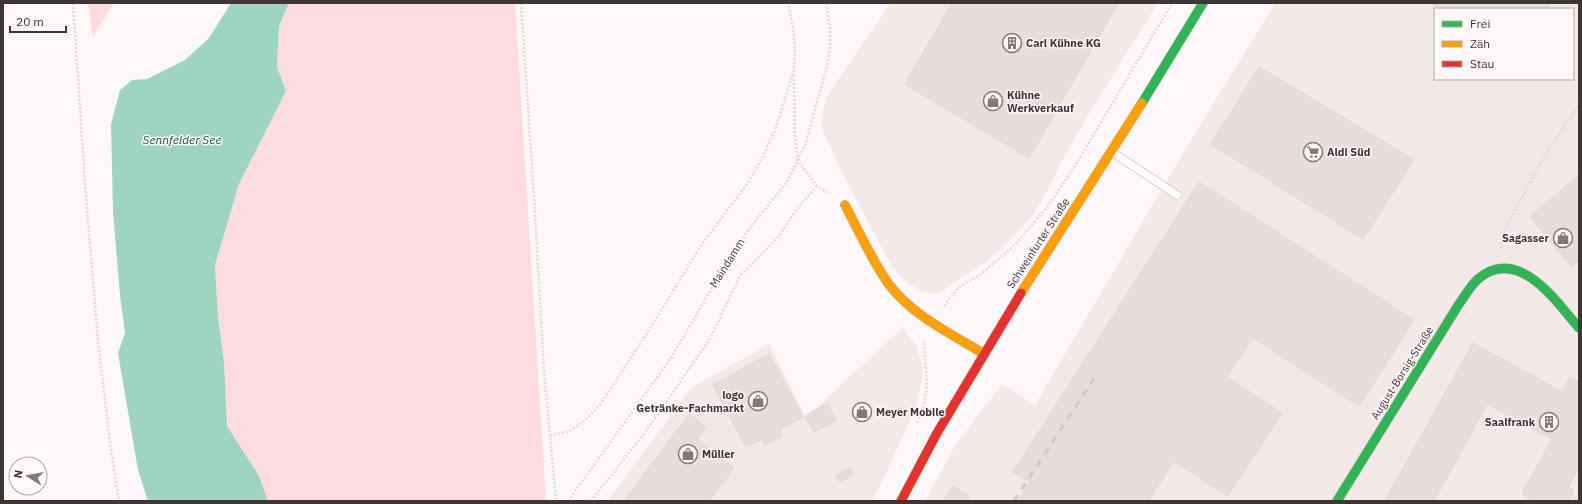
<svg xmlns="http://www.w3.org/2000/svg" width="1582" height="504" font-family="'IBM Plex Sans',sans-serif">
<rect width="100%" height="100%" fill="#fdf8f8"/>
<g fill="#f5e8e9" fill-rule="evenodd">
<polygon points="891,3 1158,3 1087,117 1060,165 1048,190 1032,216 1011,239 985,263 937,294 921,291 907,283 892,267 840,169 821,126 826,97"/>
<path d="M1275,3H1579V501H925L955,446L1002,384L1035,405L1183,153ZM1435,9H1573V79H1435Z"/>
<polygon points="903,327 917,347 922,366 922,380 917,404 886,474 872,501 607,501 691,388 769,344 805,416 816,408"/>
</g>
<g fill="#fddbde">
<polygon points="88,3 114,3 93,37"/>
<polygon points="289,3 515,3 546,501 268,501 259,476 227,426 224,362 218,317 215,265 239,184 286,91 277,67 279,26"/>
</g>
<polygon fill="#9fd4c4" points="231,3 289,3 279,26 277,67 286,91 239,184 215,265 218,317 224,362 227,426 259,476 268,501 148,501 138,470 118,353 125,333 120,295 113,212 111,124 120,90 132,80 147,79 185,60 209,38"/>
<g fill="#e7dddd" stroke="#dfd6d6">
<polygon points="952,3 1118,3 1029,158 905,84"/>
<polygon points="1430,3 1550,3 1547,9 1439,9"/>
<polygon points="1259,67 1414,160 1363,239 1211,144"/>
<polygon points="1579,175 1579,260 1571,266 1530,217"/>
<polygon points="1199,182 1414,320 1359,406 1253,338 1227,377 1282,413 1228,496 1174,461 1148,501 1018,501 1030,482 1013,472"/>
<polygon points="1473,343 1562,392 1570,377 1579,382 1579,467 1568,487 1574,491 1568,501 1534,501 1522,494 1552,439 1487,404 1434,501 1385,501"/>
<polygon points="769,354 803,417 780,429 783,436 765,445 762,439 746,447 713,385"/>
<polygon points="827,404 836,420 814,432 805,416"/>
<polygon points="689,414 706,427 697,440 734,468 709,501 624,501"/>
<polygon points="849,468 853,474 840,482 836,476"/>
<polygon points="953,486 970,496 967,501 944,501"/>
</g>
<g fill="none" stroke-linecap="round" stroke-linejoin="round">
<defs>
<polyline id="lane" points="1112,152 1177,195"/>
<g id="fast">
<polyline points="1142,103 1203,3"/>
<path d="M1337,501L1459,304C1465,296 1470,286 1478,279C1518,245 1556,301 1579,328"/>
</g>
<g id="slow">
<path d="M845,205C859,231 871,259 888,283C911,315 952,334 984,354"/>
<polyline points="1021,293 1142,103"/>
</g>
<polyline id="jam" points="901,501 937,433 1021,293"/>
</defs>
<use href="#lane" stroke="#bcb3b3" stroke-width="9"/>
<use href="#fast" stroke="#bcb3b3" stroke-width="10"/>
<use href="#slow" stroke="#bcb3b3" stroke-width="10"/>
<use href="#jam" stroke="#bcb3b3" stroke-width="10"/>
<g stroke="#dddadb" stroke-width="2.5" stroke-dasharray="2 2" stroke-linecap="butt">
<polyline points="73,3 86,198 98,341 110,443 119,501"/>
<polyline points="521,3 534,197 544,372 556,501"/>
<polyline points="794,75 795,137 798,161 817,186 830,194"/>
<polyline points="1501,248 1503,233 1540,163 1579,104"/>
<polyline points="944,306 959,287 980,275 1015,245 1048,206 1075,166 1172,3"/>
<path d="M917,423C932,393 925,372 924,340"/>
<polyline points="550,436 569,431 583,422 600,405 651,327 702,244 747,184 762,158 775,130 794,70 795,49 793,28 788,3"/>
<polyline points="568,501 671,358 732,254 752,225 787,182 805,145 827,67 830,49 830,28 826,3"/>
<polyline points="591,501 646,431 710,339 740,276 779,236 796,210 817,186"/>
</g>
<use href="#lane" stroke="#fffefe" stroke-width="8"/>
<use href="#fast" stroke="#30b455" stroke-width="9"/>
<use href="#slow" stroke="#ff9f0a" stroke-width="9"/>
<use href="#jam" stroke="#e5322d" stroke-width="9"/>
<polyline stroke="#cbc9c9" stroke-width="3" stroke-dasharray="7 7" stroke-linecap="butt" points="1014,501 1095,377"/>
</g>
<defs>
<symbol id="building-ring" viewBox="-11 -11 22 22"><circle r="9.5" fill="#fef7f7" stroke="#837979" stroke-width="1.5"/><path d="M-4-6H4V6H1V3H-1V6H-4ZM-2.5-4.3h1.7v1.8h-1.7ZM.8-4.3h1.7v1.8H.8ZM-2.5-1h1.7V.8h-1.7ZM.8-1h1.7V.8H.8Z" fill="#837979"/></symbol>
<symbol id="shop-ring" viewBox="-11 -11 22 22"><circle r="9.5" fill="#fef7f7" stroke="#837979" stroke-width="1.5"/><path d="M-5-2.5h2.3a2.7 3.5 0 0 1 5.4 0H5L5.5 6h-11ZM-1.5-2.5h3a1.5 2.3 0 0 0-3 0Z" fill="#837979"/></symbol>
<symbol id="supermarket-ring" viewBox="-11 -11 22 22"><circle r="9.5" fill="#fef7f7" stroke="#837979" stroke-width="1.5"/><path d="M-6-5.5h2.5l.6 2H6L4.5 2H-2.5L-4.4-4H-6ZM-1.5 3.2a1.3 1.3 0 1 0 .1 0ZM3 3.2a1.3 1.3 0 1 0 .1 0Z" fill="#837979"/></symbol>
</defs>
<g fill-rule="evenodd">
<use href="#building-ring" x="1001" y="32" width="22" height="22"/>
<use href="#shop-ring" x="982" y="90" width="22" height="22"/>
<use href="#supermarket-ring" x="1302" y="141" width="22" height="22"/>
<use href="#shop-ring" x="1552" y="227" width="22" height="22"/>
<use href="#shop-ring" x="747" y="390" width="22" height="22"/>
<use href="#shop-ring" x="851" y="401" width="22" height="22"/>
<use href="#building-ring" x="1538" y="411" width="22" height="22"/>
<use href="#shop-ring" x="677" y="443" width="22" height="22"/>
</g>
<g text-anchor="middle" stroke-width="3" stroke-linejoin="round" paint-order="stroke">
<g font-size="11" font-weight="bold" fill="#413435" stroke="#fef7f7" text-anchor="start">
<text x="1026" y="47">Carl Kühne KG</text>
<text x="1007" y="99">Kühne<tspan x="1007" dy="13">Werkverkauf</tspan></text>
<text x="1327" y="156">Aldi Süd</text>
<text x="1549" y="242" text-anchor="end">Sagasser</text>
<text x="744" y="399" text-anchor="end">logo<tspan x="744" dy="13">Getränke-Fachmarkt</tspan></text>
<text x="876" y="416">Meyer Mobile</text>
<text x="1535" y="426" text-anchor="end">Saalfrank</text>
<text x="702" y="458">Müller</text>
</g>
<g font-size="11" fill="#413435" stroke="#fef7f7">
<text transform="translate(1038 243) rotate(-57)" y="4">Schweinfurter Straße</text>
<text transform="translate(727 263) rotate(-58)" y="4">Maindamm</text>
<text transform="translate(1402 373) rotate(-58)" y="4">August-Borsig-Straße</text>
</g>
<g font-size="12" font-style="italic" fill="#185848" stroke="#fef7f7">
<text x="182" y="144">Sennfelder See</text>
</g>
</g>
<rect width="1582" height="504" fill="none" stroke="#413435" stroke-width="8"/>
<rect x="1434" y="8" width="140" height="72" fill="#fef7f7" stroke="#b2a9a9"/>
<rect x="1442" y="21" width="20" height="6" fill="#30b455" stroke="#b2a9a9"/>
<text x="1470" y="28" font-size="12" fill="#413435">Frei</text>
<rect x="1442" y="41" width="20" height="6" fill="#ff9f0a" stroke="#b2a9a9"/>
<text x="1470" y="48" font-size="12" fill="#413435">Zäh</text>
<rect x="1442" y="61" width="20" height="6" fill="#e5322d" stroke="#b2a9a9"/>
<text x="1470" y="68" font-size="12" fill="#413435">Stau</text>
<g transform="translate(28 476) rotate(281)"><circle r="19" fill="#fef7f7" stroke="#b2a9a9"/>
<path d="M0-3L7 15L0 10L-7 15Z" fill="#837979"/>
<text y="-6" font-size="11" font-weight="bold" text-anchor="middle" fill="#413435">N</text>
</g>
<path d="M10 26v6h56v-6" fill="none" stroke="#413435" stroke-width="2"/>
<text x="16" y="26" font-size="12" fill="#413435" stroke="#fef7f7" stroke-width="3" paint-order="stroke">20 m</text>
</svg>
